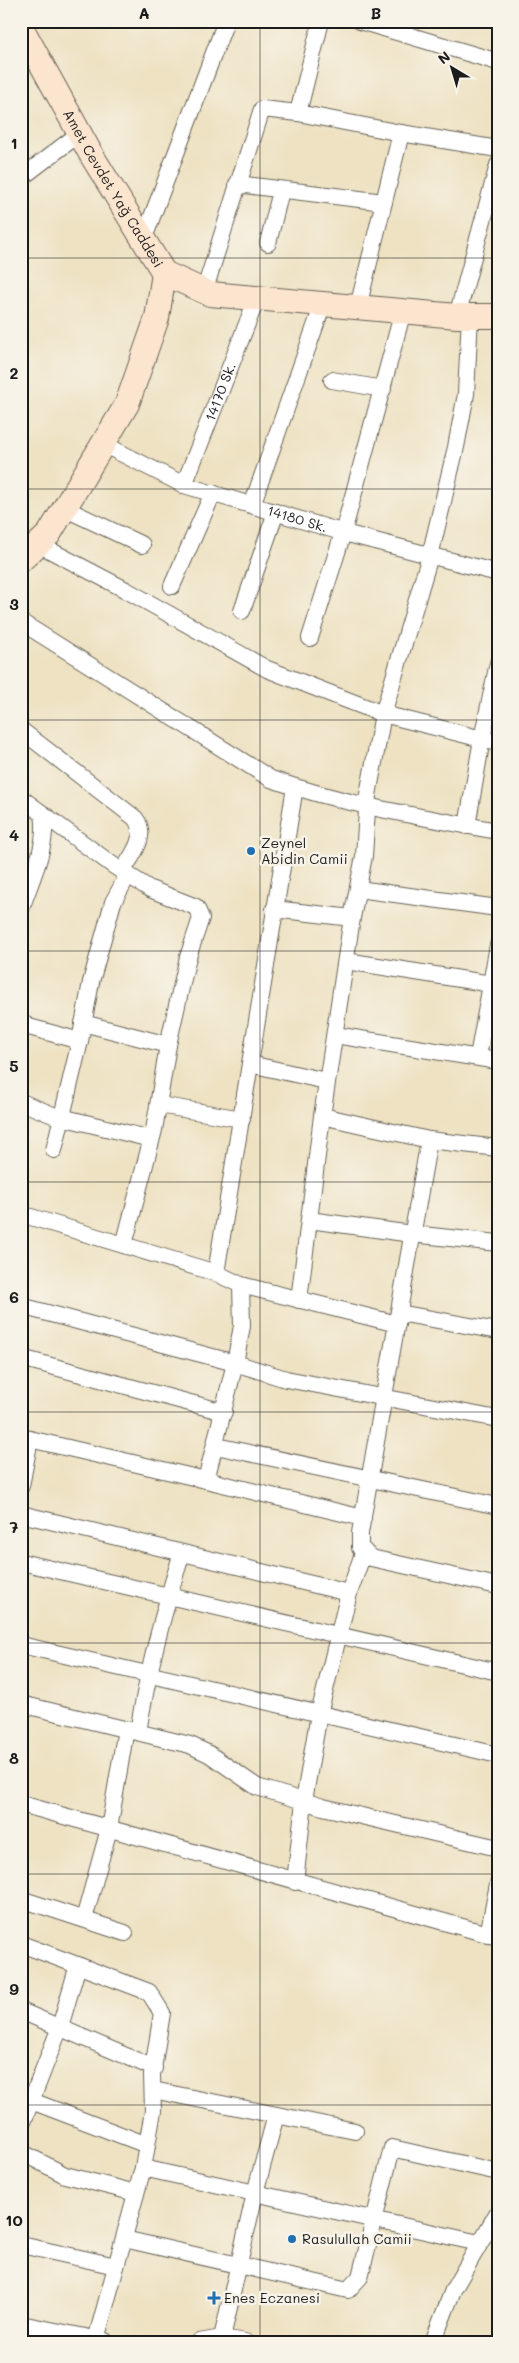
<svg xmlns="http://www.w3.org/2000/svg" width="519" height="2363" font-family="Mali,sans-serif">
<rect width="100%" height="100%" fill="#f7f3e8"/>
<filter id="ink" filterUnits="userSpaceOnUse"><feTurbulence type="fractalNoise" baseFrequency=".02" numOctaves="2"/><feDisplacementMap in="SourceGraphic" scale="10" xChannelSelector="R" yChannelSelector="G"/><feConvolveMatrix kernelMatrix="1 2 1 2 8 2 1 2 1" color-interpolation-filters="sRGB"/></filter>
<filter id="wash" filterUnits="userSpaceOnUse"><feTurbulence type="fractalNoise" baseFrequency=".0096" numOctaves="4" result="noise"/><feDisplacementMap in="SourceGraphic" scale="20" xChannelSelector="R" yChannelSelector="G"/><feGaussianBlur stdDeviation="1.12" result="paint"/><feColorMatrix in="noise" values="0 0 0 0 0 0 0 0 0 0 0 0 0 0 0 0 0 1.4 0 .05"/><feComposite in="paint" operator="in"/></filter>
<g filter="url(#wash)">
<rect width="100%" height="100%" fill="#eee2c3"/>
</g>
<g filter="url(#ink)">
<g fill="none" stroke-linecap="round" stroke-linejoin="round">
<defs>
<g id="street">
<polyline points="360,21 498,62"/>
<polyline points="298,113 321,21"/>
<polyline points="21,178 80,133"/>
<polyline points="237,184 384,202"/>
<polyline points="144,238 226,21"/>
<polyline points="268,243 281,191"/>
<polyline points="204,292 262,109 298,113 401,133 498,149"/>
<polyline points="358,307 401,133"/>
<polyline points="457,316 498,165"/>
<polyline points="470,316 466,394 456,447 430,556 383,714 368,795 364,856 352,918 322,1116 429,1140 498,1148"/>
<polyline points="332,380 383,389"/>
<path id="s1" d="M103,444L184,485L348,534L498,573"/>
<path id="s2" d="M184,485L257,298"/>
<polyline points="252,505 323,304"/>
<polyline points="64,508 142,545"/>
<polyline points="38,544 126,590 267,669 383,714 498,743"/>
<polyline points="172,586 213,493"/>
<polyline points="242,611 276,512"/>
<path d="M21,622L271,779C345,805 421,817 498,831"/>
<polyline points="310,638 343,533 403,311"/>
<path d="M21,730L135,818C149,836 132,855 122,872"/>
<path d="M21,798L43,814C49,845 31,879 21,909"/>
<polyline points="43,814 114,866 150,889 196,907 201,918 188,957 168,1045 154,1130 124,1245"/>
<polyline points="467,826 482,739 498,663"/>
<polyline points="358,889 498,908"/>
<polyline points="274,909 352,918"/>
<polyline points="346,961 498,985"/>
<polyline points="21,1022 29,1027 80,1041"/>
<polyline points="83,1023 168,1045"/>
<polyline points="335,1035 498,1061"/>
<polyline points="478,1057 498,945"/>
<polyline points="250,1064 326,1081"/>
<polyline points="21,1102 53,1115 151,1139"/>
<polyline points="159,1105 242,1119"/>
<polyline points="429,1140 360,1533 360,1548 371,1558 498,1586"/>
<polyline points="54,1150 80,1041 91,982 113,902 128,875"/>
<polyline points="21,1214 216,1273 241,1285 397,1324"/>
<polyline points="309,1220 412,1234 498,1243"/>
<polyline points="216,1273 295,787"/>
<polyline points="241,1285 242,1326 235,1363 206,1480 363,1518"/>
<polyline points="299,1300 322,1116"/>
<polyline points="21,1306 235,1363 286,1379 498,1419"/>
<polyline points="399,1313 498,1331"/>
<polyline points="21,1358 224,1412"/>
<polyline points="21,1437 206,1480"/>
<polyline points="216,1446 498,1506"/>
<polyline points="21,1486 30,1439"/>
<polyline points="21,1514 349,1593 364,1551"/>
<polyline points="21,1562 498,1672"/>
<polyline points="21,1645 498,1755"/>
<polyline points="21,1704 190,1745 209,1754 257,1787 323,1807 498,1848"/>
<path d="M138,1732C148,1671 163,1612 182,1553"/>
<polyline points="21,1804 498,1937"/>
<polyline points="295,1882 304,1801 319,1714 349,1593"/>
<polyline points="21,1899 125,1933"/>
<polyline points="84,1919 109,1829 126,1729"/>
<polyline points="488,1935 498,1884"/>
<polyline points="21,1944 149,1992 162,2013 152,2075 153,2111 143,2168 96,2340"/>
<polyline points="21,2011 154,2068"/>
<polyline points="153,2090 355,2131"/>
<polyline points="21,2097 147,2145"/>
<polyline points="21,2127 60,2027 78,1965"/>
<polyline points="21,2152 65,2175 136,2193"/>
<polyline points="143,2168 479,2243"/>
<polyline points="124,2239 348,2290 360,2277 392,2148 498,2172"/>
<polyline points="21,2245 116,2266"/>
<polyline points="21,2324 105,2341"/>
<polyline points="222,2338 255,2193 276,2115"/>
<polyline points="199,2342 222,2338 245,2342"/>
<polyline points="433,2342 453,2290 498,2212"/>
</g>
<g id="secondary">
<path id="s3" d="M21,27L92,156L164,273L157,318L127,404L49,534L21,560"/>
<polyline points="164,273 210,294 457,316 498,316"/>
</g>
</defs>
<use href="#street" stroke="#666156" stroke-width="18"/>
<use href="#secondary" stroke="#666156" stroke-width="26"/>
<use href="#street" stroke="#fff" stroke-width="16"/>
<use href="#secondary" stroke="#fce5cf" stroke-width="24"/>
</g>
</g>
<path fill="none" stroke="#1c1c1c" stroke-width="1" stroke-opacity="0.55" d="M260,21V2342M21,258H498M21,489H498M21,720H498M21,951H498M21,1182H498M21,1412H498M21,1643H498M21,1874H498M21,2105H498"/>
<g fill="#1f6fb2" stroke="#f7f3e8" stroke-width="2">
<circle cx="251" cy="851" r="5"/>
<circle cx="292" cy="2239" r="5"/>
<path d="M211.5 2290.5h5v5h5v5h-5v5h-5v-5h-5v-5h5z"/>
</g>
<g text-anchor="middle" stroke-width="5" stroke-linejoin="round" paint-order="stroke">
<g font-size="14" fill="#1c1c1c" stroke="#f7f3e8">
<text dy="5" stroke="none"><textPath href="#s3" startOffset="186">Amet Cevdet Yağ Caddesi</textPath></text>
<text dy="5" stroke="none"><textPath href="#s2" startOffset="100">14170 Sk.</textPath></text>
<text dy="5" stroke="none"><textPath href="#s1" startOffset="209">14180 Sk.</textPath></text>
</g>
<g font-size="14" fill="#1c1c1c" stroke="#f7f3e8" text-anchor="start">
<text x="261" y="848">Zeynel<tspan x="261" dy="16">Abidin Camii</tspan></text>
<text x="302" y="2244">Rasulullah Camii</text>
<text x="224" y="2303">Enes Eczanesi</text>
</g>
</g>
<rect width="519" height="2363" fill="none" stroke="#f7f3e8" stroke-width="55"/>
<g transform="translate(452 68) rotate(322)" stroke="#f7f3e8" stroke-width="4" paint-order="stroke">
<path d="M0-4L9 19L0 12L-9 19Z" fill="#1c1c1c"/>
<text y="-8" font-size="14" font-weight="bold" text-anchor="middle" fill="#1c1c1c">N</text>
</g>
<rect x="28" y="28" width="464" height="2308" fill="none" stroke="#1c1c1c" stroke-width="2"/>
<g font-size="16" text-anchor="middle" font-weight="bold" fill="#1c1c1c">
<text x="144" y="19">A</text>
<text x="376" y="19">B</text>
<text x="14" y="149">1</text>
<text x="14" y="379">2</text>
<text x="14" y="610">3</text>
<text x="14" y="841">4</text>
<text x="14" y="1072">5</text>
<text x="14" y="1303">6</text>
<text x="14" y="1533">7</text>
<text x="14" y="1764">8</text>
<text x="14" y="1995">9</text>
<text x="14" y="2226">10</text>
</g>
</svg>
